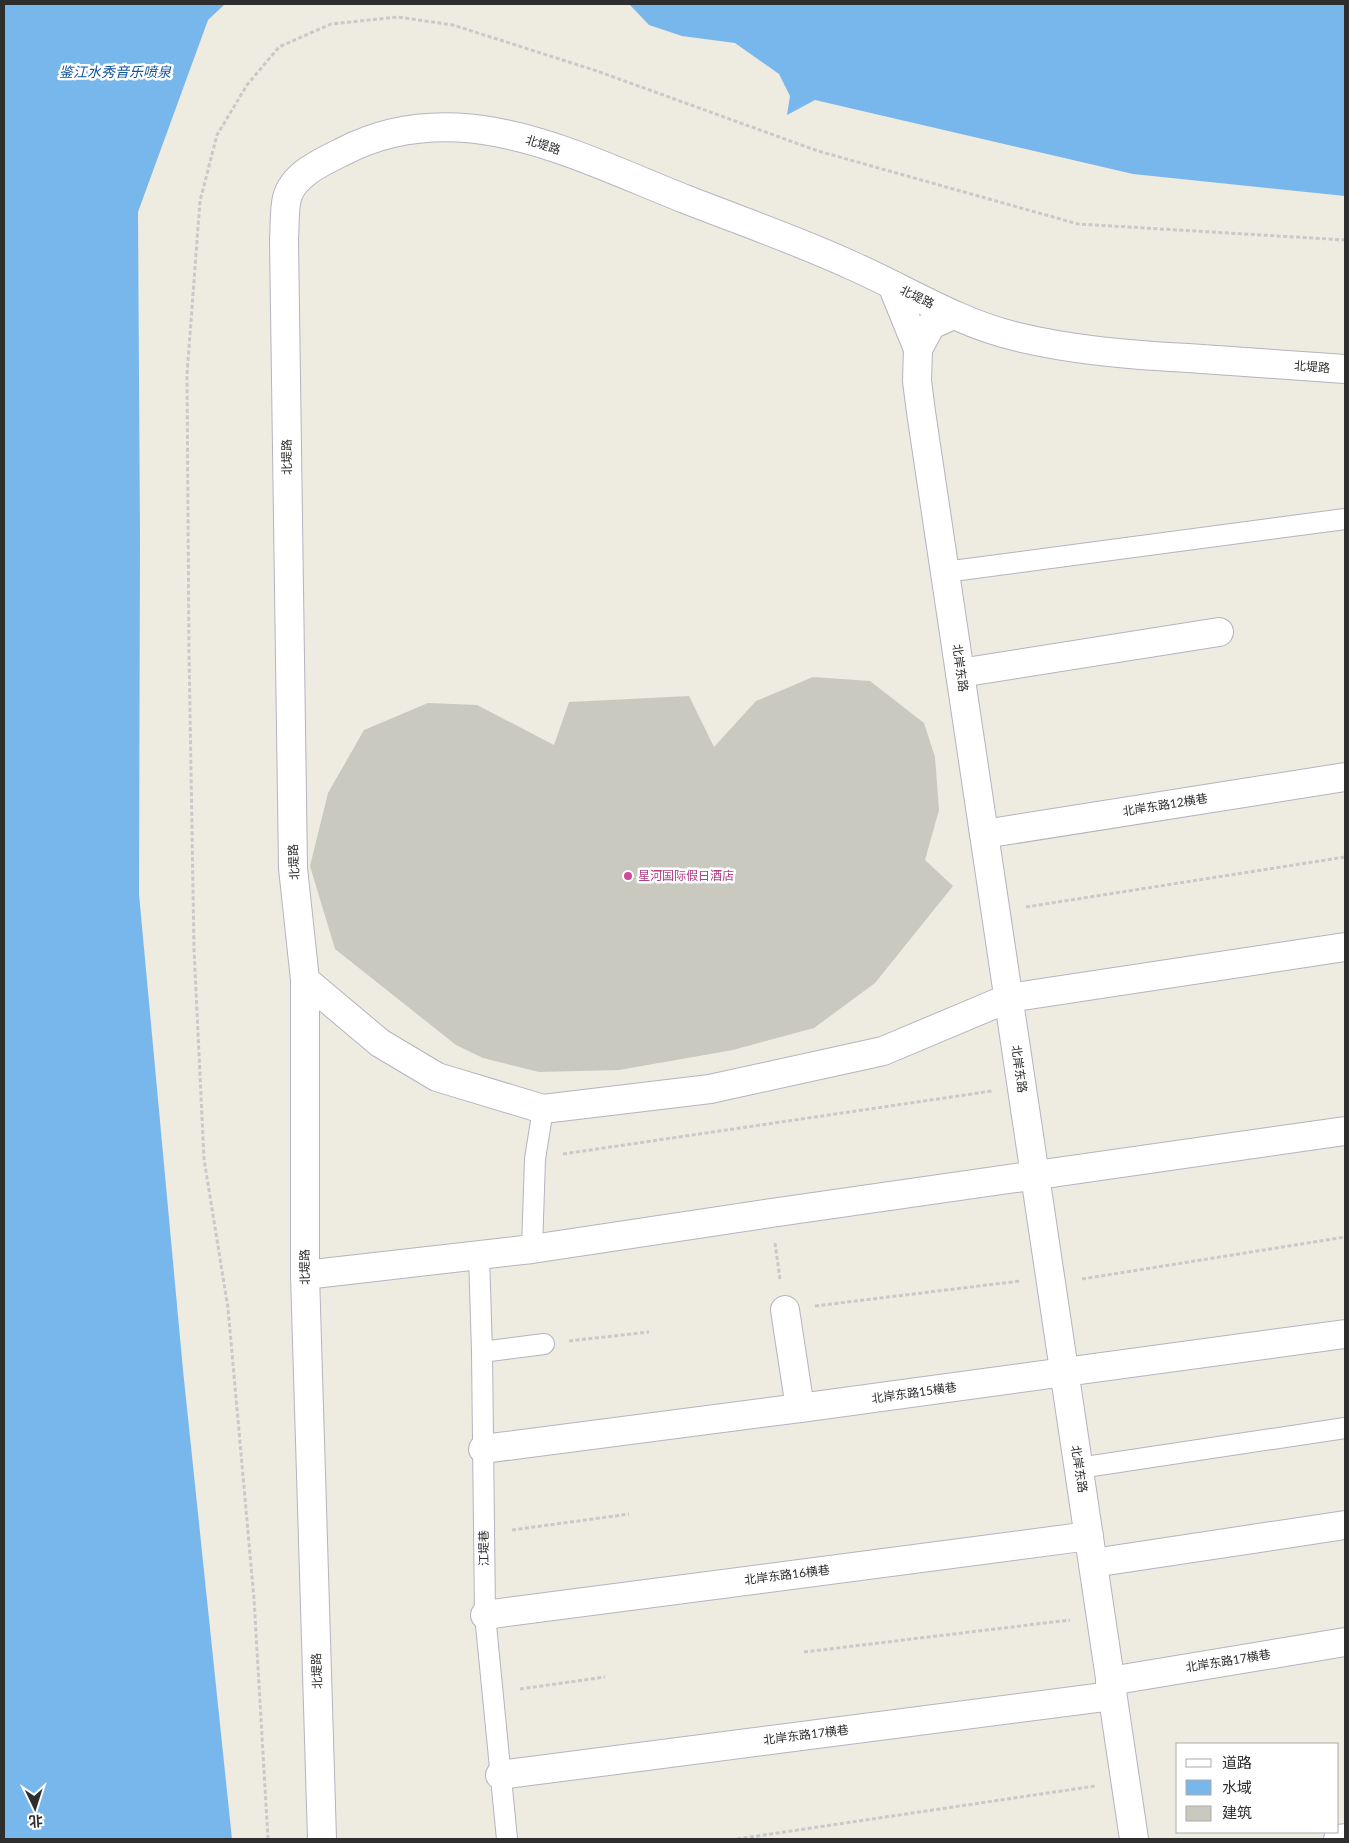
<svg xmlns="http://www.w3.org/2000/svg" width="1349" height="1843" font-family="Lato,'Noto Sans SC',sans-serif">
<rect width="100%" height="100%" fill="#eeebe1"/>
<g fill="#78b7ec">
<polygon points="4,4 225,4 208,20 138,212 140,539 139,894 183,1370 232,1839 4,1839"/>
<polygon points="629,4 1345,4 1345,196 1133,174 815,100 787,115 790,96 779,74 735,43 682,36 649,25"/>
</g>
<polygon fill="#cac9bf" points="813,677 870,681 924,723 935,757 939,810 925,860 953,886 875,983 814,1028 733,1050 619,1070 539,1072 483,1058 456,1045 335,949 310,866 328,793 364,730 428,703 477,705 554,745 569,702 689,696 714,747 756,701"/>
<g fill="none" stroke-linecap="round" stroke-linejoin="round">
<defs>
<g id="service">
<polyline points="945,572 1345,519"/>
<polyline points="532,1249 535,1159 543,1109"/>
<polyline points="479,1255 482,1352 485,1615 507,1839"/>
<polyline points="482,1352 544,1344"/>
<polyline points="1079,1468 1345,1428"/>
</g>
<g id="minor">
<polyline points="892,285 918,349"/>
<polyline points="953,315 931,325 918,349 917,381 921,412 1134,1839"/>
<polyline points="960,673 1219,632"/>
<polyline points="984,834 1345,777"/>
<polyline points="305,980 380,1043 437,1077 543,1109 710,1089 883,1051 1009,998 1345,947"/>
<polyline points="785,1310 800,1408"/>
<polyline points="483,1449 800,1408 1345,1334"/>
<polyline points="1093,1563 1345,1525"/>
<polyline points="485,1615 1089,1536"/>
<polyline points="1110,1681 1345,1642"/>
<polyline points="500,1775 1112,1696"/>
</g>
<g id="tertiary">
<polyline points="305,1275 532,1249 771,1213 1345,1131"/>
<polyline points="1338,1839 1345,1838"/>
</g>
<path id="secondary" d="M322,1839L305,1275V980L293,868L284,239C285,226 284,210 287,198C293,174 324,161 344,151C460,92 576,156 685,199C741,221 799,241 853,266C907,290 957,322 1014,336C1071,350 1129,355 1188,358C1240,362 1293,365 1345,369"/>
</defs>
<use href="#service" stroke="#b4b4c0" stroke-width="22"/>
<use href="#minor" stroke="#b4b4c0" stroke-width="30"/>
<use href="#tertiary" stroke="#b4b4c0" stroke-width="30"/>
<use href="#secondary" stroke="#b4b4c0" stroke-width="30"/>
<g stroke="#c9c9c9" stroke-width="3" stroke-dasharray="4 2.5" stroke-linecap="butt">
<polyline points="1026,907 1345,857"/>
<polyline points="563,1154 992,1091"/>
<polyline points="775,1243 780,1279"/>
<polyline points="1082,1279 1345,1237"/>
<polyline points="815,1306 1020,1281"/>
<polyline points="569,1341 649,1332"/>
<polyline points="512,1530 629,1514"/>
<polyline points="804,1652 1070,1620"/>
<polyline points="520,1689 605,1677"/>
<polyline points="268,1839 254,1599 228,1308 204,1159 194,949 189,652 187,374 200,201 217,135 247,85 279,47 331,24 398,17 453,25 597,71 818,151 1078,224 1345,240"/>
<polyline points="737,1839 1095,1786"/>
</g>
<use href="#service" stroke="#fff" stroke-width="20"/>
<use href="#minor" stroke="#fff" stroke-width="28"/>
<use href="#tertiary" stroke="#fff" stroke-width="28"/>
<use href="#secondary" stroke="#fff" stroke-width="28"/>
</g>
<circle fill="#d1479c" stroke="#fff" stroke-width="2" cx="628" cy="876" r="5"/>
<g text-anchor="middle" stroke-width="5" stroke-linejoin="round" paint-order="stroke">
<g font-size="12" fill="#2e2e2e" stroke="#fff">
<text transform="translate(543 145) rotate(18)" y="4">北堤路</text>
<text transform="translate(917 297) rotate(26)" y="4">北堤路</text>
<text transform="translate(1312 367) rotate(4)" y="4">北堤路</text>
<text transform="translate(287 457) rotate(-91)" y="4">北堤路</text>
<text transform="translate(960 668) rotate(82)" y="4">北岸东路</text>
<text transform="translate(1165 805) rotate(-9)" y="4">北岸东路12横巷</text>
<text transform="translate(294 862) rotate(-93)" y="4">北堤路</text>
<text transform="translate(1019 1069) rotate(82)" y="4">北岸东路</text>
<text transform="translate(305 1267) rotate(-91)" y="4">北堤路</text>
<text transform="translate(914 1393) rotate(-8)" y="4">北岸东路15横巷</text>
<text transform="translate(1079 1469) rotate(81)" y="4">北岸东路</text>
<text transform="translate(484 1548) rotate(-91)" y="4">江堤巷</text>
<text transform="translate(787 1575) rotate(-7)" y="4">北岸东路16横巷</text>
<text transform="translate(1228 1661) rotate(-9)" y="4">北岸东路17横巷</text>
<text transform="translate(317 1671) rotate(-92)" y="4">北堤路</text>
<text transform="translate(806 1735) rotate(-7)" y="4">北岸东路17横巷</text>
</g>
<g font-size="12" fill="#b23c85" stroke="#fff" text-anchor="start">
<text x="638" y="880">星河国际假日酒店</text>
</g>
<g font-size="14" font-style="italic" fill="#11539e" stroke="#fff">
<text x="115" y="77">鉴江水秀音乐喷泉</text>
</g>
</g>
<rect width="1349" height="1843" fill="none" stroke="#2e2e2e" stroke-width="10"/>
<rect x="1176" y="1743" width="162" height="90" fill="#ffffff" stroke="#ababab"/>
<rect x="1186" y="1759" width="25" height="8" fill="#ffffff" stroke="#ababab"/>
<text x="1222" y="1768" font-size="15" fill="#2e2e2e">道路</text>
<rect x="1186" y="1780" width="25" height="15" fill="#78b7ec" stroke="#ababab"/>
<text x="1222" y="1793" font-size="15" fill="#2e2e2e">水域</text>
<rect x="1186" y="1806" width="25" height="15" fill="#cac9bf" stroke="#ababab"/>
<text x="1222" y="1818" font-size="15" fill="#2e2e2e">建筑</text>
<g transform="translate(35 1808) rotate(176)" stroke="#ffffff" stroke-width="4" paint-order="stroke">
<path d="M0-4L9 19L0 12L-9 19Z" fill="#2e2e2e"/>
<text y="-8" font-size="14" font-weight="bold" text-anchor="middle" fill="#2e2e2e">北</text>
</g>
</svg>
